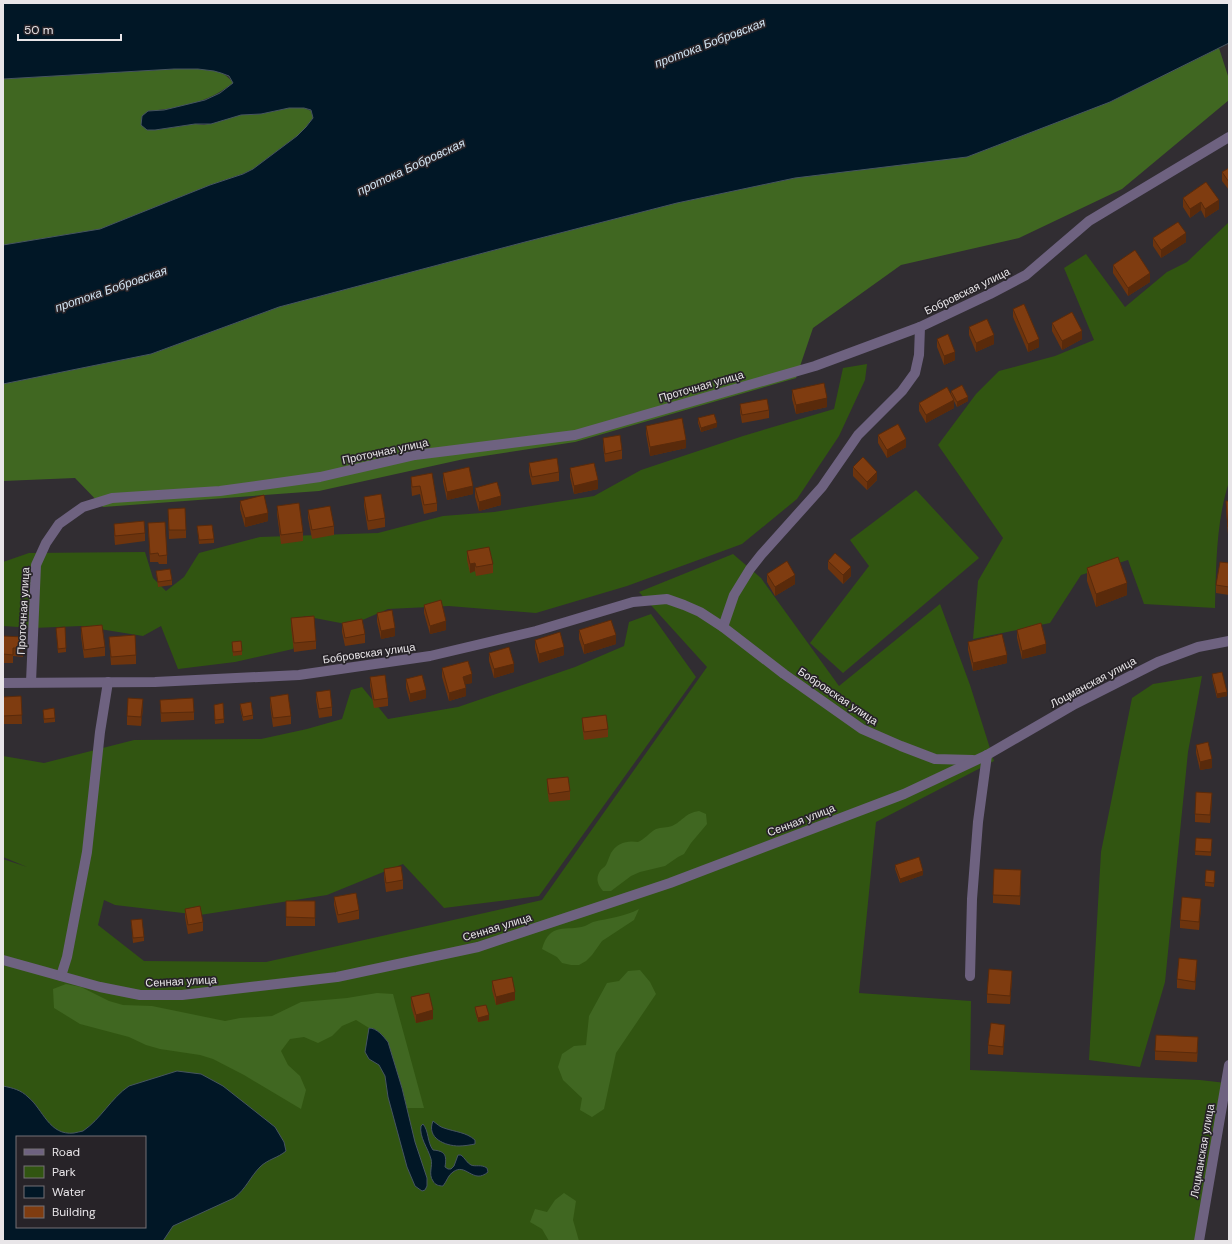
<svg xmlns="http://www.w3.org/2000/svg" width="1232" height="1244" font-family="'DM Sans',sans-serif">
<rect width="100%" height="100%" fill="#312d32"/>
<g fill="#315511" fill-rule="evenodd">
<path d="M1229,222V482C1216,521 1216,568 1215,608L1144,604L1128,560L1081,575L1050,623L973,639L978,581L1003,538L938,445L976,394L999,371L1055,356L1094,340L1064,268L1086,254L1125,307L1167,272L1187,262Z"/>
<polygon points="867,364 865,380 839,436 797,499 742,544 627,586 536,613 449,606 388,609 351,625 304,616 293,649 235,662 178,669 161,626 143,636 81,626 33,628 3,626 3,562 29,553 145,552 153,578 166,591 184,577 199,553 260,537 378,533 443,516 494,512 594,496 641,470 743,436 834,409 843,368"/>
<polygon points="916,490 979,558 843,673 810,643 869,566 850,540"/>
<path d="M733,554L761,578L839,686L940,604L970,685L994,761L876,822L859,993L971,1001L970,1070L1200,1080L1226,1083L1199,1241H3V859L27,867L3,857V756L44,763L134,740L261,739L307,729L342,719L351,690L362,687L388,719L458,707L575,667L624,646L629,622L651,614L696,677L539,896L444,908L403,864L327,895L200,915L115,905L104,900L98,925L144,961L266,962L542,900L707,667L639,592ZM17,1137H145V1227H17Z"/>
<polygon points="1202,676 1188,752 1165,982 1140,1067 1089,1060 1101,852 1132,698 1153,684"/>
</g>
<g fill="#406721">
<polygon points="1219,48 1229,79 1229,100 1122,189 1019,238 901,265 813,328 796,378 575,442 464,459 319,491 103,507 75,478 3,481 3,384 151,354 279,307 525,242 677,203 795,178 1110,102"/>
<path d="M174,69C193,69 221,65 233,83C207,103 181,108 148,111L155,130L195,124L204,125L241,115L261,114L289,108H304L311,111L313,118L306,127L297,136L253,169L242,174L210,185L100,229L3,245V79Z"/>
<path d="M699,811L706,814L707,824L691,843L684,854L678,857L665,866L640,872L631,876L611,891H603C598,885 595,879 600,871C601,869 605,867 606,865C608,861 609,857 611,853C617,843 627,840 638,842C645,839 649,833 656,829C661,827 667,828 672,826C683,821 685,813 699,811Z"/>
<path d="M639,909L634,920L602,941L592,955L586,961L579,965H571L562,963L557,957L542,949C550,921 566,932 585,926C588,925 590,923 593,922C609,918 624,917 639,909Z"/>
<polygon points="640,970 650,982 656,994 616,1053 604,1109 592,1117 580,1110 582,1098 563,1080 558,1067 562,1054 574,1046 586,1045 589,1016 607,983 619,981 628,971"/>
<polygon points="66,984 81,987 109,1001 123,1005 152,1006 225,1021 240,1018 272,1016 301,1002 347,998 377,993 393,994 424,1108 407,1108 402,1088 383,1035 373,1028 369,1028 356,1020 342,1026 332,1036 318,1043 304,1037 290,1039 281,1051 288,1065 300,1076 306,1090 301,1109 244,1075 213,1059 200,1055 160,1049 146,1045 129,1037 80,1024 54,1008 53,989"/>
<polygon points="564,1193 576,1201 573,1220 579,1241 549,1241 542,1229 530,1222 535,1209 547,1212 555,1200"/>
</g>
<g fill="#011726" stroke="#465560" fill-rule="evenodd">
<polygon points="3,3 1229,3 1229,43 1110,102 967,157 795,178 677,203 525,242 279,307 151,354 3,384 3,245 100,229 210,185 243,174 253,169 297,136 306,127 313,118 311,110 304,108 289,108 261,114 241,115 211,124 195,124 155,130 147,130 141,125 142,116 148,111 164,110 205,100 220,93 233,83 229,76 221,73 214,71 198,69 174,69 3,79"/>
<path d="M369,1028C377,1028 383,1036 388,1042L402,1088L415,1142L427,1178V1186L425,1190L422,1191L415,1186L407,1167L388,1097L385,1076L379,1065L369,1059L365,1052Z"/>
<path d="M177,1071L201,1074L223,1086L275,1127L284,1142L286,1151C278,1158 268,1159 260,1167C250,1177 246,1189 234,1198L173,1226L163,1241H3V1086C13,1088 21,1090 28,1097C43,1109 49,1136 74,1133C77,1132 80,1132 83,1131C101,1119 111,1098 129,1086ZM17,1137H145V1227H17Z"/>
<path d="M433,1121C437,1124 440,1127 444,1128C455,1132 466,1132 475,1140V1144C470,1145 464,1146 459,1146C445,1146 426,1138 433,1121Z"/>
<path d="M423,1124C429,1131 427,1142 433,1150C445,1151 447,1155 445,1167L448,1169H451L454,1166L458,1155H461C465,1158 467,1163 471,1165C476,1167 481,1164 487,1168L488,1172C473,1185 466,1162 453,1172C448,1175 447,1181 443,1186C439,1186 435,1185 433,1181C428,1174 433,1166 431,1159C428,1148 419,1137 421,1126Z"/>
</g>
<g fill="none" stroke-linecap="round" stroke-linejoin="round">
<g stroke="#6e6280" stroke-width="10">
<polyline points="723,627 734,595 750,569 761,555 822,487 858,435 902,391 915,373 919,355 920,327 990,294 1026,275 1089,221 1229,137"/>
<polyline points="31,682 36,565 46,543 59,524 83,507 112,498 220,491 320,477 415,455 575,435 815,366 920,327"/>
<polyline points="3,683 155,682 299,675 430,656 536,631 633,602 667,599 684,605 700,612 723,627 784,674 862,729 901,746 935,759 973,760"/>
<polyline points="3,960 100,987 140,995 182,995 337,977 478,947 670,883 904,794 987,755 1075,704 1158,662 1198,647 1229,641"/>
<polyline points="61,976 67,957 87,852 100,732 108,682"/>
<polyline points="970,976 972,899 978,822 987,755"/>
</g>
<polyline stroke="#6e6280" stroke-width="10" points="1199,1241 1229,1065"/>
</g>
<g fill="#6d340e">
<polygon points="1229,168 1229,190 1222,181 1222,172"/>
<polygon points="1206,182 1219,209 1205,218 1201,210 1190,218 1183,207 1183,198"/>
<polygon points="1153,238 1186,242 1161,258 1153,246"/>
<polygon points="1113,265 1150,282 1128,296 1113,273"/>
<polygon points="1013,309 1039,347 1028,352 1013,317"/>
<polygon points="1052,323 1082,339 1062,350 1052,331"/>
<polygon points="969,327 994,344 976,352 969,335"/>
<polygon points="937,339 955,360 944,365 937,347"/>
<polygon points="792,390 827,407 796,414 792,399"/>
<polygon points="951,391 968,401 957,407 954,401 954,408 926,423 919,411 919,403 951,394"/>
<polygon points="740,404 769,410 769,418 742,423 740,412"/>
<polygon points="698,418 717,427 701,432 698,423"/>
<polygon points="646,426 686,448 650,456 646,434"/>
<polygon points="878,435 906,447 887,458 878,443"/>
<polygon points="603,438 622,450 622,459 605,462 603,446"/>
<polygon points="529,463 559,472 559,481 532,485 529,472"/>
<polygon points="853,467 877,480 867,490 853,476"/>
<polygon points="570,468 598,489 574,494 570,477"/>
<polygon points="443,473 473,494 447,500 443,482"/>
<polygon points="411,477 437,503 437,511 424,514 420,494 412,496 411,485"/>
<polygon points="475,488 501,505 479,511 475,497"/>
<polygon points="364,497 385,518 385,527 368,530 364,506"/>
<polygon points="240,501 268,521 245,527 240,509"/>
<polygon points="1226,501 1229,501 1229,535 1228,535 1226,509"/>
<polygon points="277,506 303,532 303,541 281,544 277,514"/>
<polygon points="168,509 186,530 186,538 169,539"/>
<polygon points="308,510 334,526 334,535 312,539 308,518"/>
<polygon points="148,523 167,555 167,564 159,564 158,562 150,562"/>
<polygon points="114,524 145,533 145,541 115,545 114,533"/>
<polygon points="197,526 214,539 214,543 199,544"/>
<polygon points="467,551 493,564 493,573 476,576 475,571 470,573 467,560"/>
<polygon points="828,561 851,576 843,584 828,569"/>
<polygon points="1229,563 1229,595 1216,593 1216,585"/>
<polygon points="1087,568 1127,595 1096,607 1087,581"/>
<polygon points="156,571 172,580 172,585 158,587"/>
<polygon points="767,574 795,584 775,596 767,582"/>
<polygon points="424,605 446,630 430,634 424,613"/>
<polygon points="377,613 395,636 381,639 377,622"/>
<polygon points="291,618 316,641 316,649 294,652 291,627"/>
<polygon points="342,623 365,634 365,643 345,646 342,632"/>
<polygon points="81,627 105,647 105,656 84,658 81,636"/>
<polygon points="56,628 66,648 66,652 58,653"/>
<polygon points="579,630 616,644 584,654 579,639"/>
<polygon points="1017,630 1046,653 1022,659 1017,638"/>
<polygon points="3,636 24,637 23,657 13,656 13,663 3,663"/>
<polygon points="109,637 136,655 136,664 111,665"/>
<polygon points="535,640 564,655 539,663 535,648"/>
<polygon points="232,642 242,651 242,655 233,656"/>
<polygon points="968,642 1007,663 973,671 968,650"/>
<polygon points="489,653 514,672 494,678 489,661"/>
<polygon points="442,668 472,683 465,684 466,696 449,701 442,677"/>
<polygon points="1212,674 1227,696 1217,698 1212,678"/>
<polygon points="370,677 388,698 388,706 374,708 370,686"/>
<polygon points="406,679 426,698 410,702 406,688"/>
<polygon points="316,692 332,707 332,716 319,718 316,700"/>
<polygon points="21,696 22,724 3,724 3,697"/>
<polygon points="270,697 291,716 291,724 273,727 270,705"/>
<polygon points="160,700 194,712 194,720 161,722"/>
<polygon points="240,704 253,715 253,719 243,721 240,708"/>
<polygon points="214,705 224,719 224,723 215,724"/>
<polygon points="143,707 141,726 127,725 127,716"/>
<polygon points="43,710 55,718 55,722 44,723"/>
<polygon points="582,718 608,729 608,737 584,740 582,726"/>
<polygon points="1196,745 1212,768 1200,770 1196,753"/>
<polygon points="547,779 570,791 570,800 549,802 547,788"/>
<polygon points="1212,802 1210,823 1195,822 1195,814"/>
<polygon points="1196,838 1212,839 1211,856 1195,855"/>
<polygon points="895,865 923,875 900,883 895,869"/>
<polygon points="384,869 403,880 403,889 386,892 384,877"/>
<polygon points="1215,875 1214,887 1205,886 1205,882"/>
<polygon points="1021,879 1020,905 993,903 993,895"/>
<polygon points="334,897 359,910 359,919 338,923 334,905"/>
<rect x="286" y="901" width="29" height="25"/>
<polygon points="1201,907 1199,930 1180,928 1180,920"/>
<polygon points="185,909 203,922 203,931 188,934 185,917"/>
<polygon points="131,920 144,937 144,941 133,943"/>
<polygon points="1197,969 1195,990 1177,988 1177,979"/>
<polygon points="1012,979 1010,1004 987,1003 987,994"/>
<polygon points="492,981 515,1000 496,1005 492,990"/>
<polygon points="411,997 433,1019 416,1023 411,1006"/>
<polygon points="475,1007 489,1020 478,1022 475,1011"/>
<polygon points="1005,1033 1003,1055 988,1054 988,1045"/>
<polygon points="1198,1045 1197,1062 1155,1060 1155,1051"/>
</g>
<g fill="#592a0b">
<polygon points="1219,200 1219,209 1205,218 1205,209"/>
<polygon points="1201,202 1201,210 1190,218 1190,209"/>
<polygon points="1186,233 1186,242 1161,258 1161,250"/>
<polygon points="1150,273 1150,282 1128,296 1128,288"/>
<polygon points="1082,331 1082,339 1062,350 1062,341"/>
<polygon points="994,335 994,344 976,352 976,343"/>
<polygon points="1039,339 1039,347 1028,352 1028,344"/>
<polygon points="955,352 955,360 944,365 944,356"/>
<polygon points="968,397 968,401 957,407 957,402"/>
<polygon points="827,398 827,407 796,414 796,405"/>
<polygon points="954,400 954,408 926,423 926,415"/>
<polygon points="717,423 717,427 701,432 701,428"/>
<polygon points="906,439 906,447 887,458 887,450"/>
<polygon points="686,440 686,448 650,456 650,447"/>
<polygon points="877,472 877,480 867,490 867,482"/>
<polygon points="598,480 598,489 574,494 574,486"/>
<polygon points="473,486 473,494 447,500 447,492"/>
<polygon points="501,496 501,505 479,511 479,502"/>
<polygon points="268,513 268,521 245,527 245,518"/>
<polygon points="475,563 475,571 470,573 470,564"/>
<polygon points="851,567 851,576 843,584 843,575"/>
<polygon points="795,575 795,584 775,596 775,587"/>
<polygon points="1127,583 1127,595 1096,607 1096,594"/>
<polygon points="446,621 446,630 430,634 430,626"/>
<polygon points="395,628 395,636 381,639 381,631"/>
<polygon points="616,635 616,644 584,654 584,645"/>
<polygon points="1046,644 1046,653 1022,659 1022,651"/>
<polygon points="564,647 564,655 539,663 539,654"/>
<polygon points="1007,655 1007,663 973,671 973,663"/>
<polygon points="514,664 514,672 494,678 494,669"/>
<polygon points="472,674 472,683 463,685 463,677"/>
<polygon points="466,688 466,696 449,701 449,693"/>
<polygon points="426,690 426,698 410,702 410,694"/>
<polygon points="1227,692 1227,696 1217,698 1217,694"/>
<polygon points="143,699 143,707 141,726 141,717"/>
<polygon points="1212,759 1212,768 1200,770 1200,762"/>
<polygon points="1212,793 1212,802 1210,823 1210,815"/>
<polygon points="923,871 923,875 900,883 900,879"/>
<polygon points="1201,899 1201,907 1199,930 1199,922"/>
<polygon points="1197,960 1197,969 1195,990 1195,982"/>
<polygon points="1012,971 1012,979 1010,1004 1010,996"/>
<polygon points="515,992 515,1000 496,1005 496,997"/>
<polygon points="433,1010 433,1019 416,1023 416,1015"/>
<polygon points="489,1015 489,1020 478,1022 478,1018"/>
<polygon points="1005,1025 1005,1033 1003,1055 1003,1047"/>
</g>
<g fill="#7f3c10" stroke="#592a0b">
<polygon points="1229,168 1229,182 1222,172"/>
<polygon points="1206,182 1219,200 1205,209 1201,202 1190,209 1183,198"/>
<polygon points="1178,222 1186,233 1161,250 1153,238"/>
<polygon points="1135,250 1150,273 1128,288 1113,265"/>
<polygon points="1024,304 1039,339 1028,344 1013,309"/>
<polygon points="1072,312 1082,331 1062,341 1052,323"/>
<polygon points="987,319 994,335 976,343 969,327"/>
<polygon points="948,334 955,352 944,356 937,339"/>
<polygon points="824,383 827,398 796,405 792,390"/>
<polygon points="962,385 968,397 957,402 951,391"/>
<polygon points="947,387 954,400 926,415 919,403"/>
<polygon points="767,399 769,410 742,415 740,404"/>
<polygon points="714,414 717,423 701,428 698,418"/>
<polygon points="682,418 686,440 650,447 646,426"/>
<polygon points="898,424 906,439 887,450 878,435"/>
<polygon points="620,435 622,450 605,454 603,438"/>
<polygon points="863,457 877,472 867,482 853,467"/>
<polygon points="557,458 559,472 532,477 529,463"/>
<polygon points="594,463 598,480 574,486 570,468"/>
<polygon points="469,467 473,486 447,492 443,473"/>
<polygon points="432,473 437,503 424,505 420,486 412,487 411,477"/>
<polygon points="497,482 501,496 479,502 475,488"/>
<polygon points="381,494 385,518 368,521 364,497"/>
<polygon points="264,495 268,513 245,518 240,501"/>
<polygon points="1226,501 1229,501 1229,527 1228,527"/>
<polygon points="299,503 303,532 281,535 277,506"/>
<polygon points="330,506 334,526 312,530 308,510"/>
<polygon points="185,508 186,530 169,530 168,509"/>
<polygon points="144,521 145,533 115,536 114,524"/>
<polygon points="165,522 167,555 159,556 158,553 150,554 148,523"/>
<polygon points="212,525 214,539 199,540 197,526"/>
<polygon points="489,547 493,564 476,567 475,563 470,564 467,551"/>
<polygon points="835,553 851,567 843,575 828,561"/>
<polygon points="1118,557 1127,583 1096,594 1087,568"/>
<polygon points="787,561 795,575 775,587 767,574"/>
<polygon points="1220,562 1229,563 1229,587 1216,585"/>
<polygon points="170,569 172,580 158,582 156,571"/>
<polygon points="441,600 446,621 430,626 424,605"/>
<polygon points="392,610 395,628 381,631 377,613"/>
<polygon points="314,616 316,641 294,643 291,618"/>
<polygon points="362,619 365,634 345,638 342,623"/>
<polygon points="611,620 616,635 584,645 579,630"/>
<polygon points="1041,623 1046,644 1022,651 1017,630"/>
<polygon points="102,625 105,647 84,650 81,627"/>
<polygon points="65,627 66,648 58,649 56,628"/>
<polygon points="560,632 564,647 539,654 535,640"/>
<polygon points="1002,634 1007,655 973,663 968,642"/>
<polygon points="135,635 136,655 111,657 109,637"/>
<polygon points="3,636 24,637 23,648 13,648 13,655 3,654"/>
<polygon points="241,641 242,651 233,652 232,642"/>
<polygon points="509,647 514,664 494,669 489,653"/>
<polygon points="468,661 472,674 463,677 466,688 449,693 442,668"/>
<polygon points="1222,672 1227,692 1217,694 1212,674"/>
<polygon points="385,675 388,698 374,700 370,677"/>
<polygon points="422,675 426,690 410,694 406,679"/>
<polygon points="330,690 332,707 319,709 316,692"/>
<polygon points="288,694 291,716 273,718 270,697"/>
<polygon points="21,696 22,715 3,716 3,697"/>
<polygon points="128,698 143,699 141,717 127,716"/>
<polygon points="193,698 194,712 161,713 160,700"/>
<polygon points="251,702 253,715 243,717 240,704"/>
<polygon points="223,703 224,719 215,720 214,705"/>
<polygon points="54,708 55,718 44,719 43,710"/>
<polygon points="606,715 608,729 584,732 582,718"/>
<polygon points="1208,742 1212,759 1200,762 1196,745"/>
<polygon points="568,777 570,791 549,794 547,779"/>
<polygon points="1196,792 1212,793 1210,815 1195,814"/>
<polygon points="1196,838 1212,839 1211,852 1195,851"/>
<polygon points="919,857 923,871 900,879 895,865"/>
<polygon points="401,866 403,880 386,883 384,869"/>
<polygon points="994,869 1021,870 1020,896 993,895"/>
<polygon points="1206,870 1215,871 1214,883 1205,882"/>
<polygon points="356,893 359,910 338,915 334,897"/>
<polygon points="1182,897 1201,899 1199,922 1180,920"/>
<polygon points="286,901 315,901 315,918 286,917"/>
<polygon points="200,906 203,922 188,925 185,909"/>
<polygon points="142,919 144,937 133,938 131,920"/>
<polygon points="1179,958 1197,960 1195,982 1177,979"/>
<polygon points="989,969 1012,971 1010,996 987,994"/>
<polygon points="512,977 515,992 496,997 492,981"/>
<polygon points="429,993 433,1010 416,1015 411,997"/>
<polygon points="486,1005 489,1015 478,1018 475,1007"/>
<polygon points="991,1023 1005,1025 1003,1047 988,1045"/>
<polygon points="1156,1035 1198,1037 1197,1053 1155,1051"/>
</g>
<g text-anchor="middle" stroke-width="3.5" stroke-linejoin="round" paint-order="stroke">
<g font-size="11" fill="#e8e5e8" stroke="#272328">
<text transform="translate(967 291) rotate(-26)" y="4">Бобровская улица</text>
<text transform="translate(701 386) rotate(-16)" y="4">Проточная улица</text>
<text transform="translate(385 451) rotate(-12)" y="4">Проточная улица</text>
<text transform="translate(23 611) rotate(-87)" y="4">Проточная улица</text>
<text transform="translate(369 653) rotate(-8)" y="4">Бобровская улица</text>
<text transform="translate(1093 682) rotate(-28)" y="4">Лоцманская улица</text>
<text transform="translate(838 696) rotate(34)" y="4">Бобровская улица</text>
<text transform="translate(801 820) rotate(-21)" y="4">Сенная улица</text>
<text transform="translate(497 927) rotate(-17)" y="4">Сенная улица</text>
<text transform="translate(181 981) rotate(-3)" y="4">Сенная улица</text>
<text transform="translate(1202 1151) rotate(-80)" y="4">Лоцманская улица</text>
</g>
<g font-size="12" font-style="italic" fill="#d3e5f3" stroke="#272328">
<text transform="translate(710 43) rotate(-21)" y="4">протока Бобровская</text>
<text transform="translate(411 167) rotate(-25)" y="4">протока Бобровская</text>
<text transform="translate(111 289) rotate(-19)" y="4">протока Бобровская</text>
</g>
</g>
<rect width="1232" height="1244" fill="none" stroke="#e8e5e8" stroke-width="8"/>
<rect x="16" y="1136" width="130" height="92" fill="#272328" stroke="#747175"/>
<rect x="24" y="1149" width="20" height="6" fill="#6e6280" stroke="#747175"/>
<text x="52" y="1156" font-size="12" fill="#e8e5e8">Road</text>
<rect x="24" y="1166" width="20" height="12" fill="#315511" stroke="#747175"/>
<text x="52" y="1176" font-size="12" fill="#e8e5e8">Park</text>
<rect x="24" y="1186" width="20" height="12" fill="#011726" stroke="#747175"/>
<text x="52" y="1196" font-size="12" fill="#e8e5e8">Water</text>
<rect x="24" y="1206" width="20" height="12" fill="#7f3c10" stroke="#747175"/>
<text x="52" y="1216" font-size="12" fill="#e8e5e8">Building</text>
<path d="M18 34v6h103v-6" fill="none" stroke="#e8e5e8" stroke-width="2"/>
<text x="24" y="34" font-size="12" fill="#e8e5e8" stroke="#272328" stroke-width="3" paint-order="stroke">50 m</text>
</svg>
